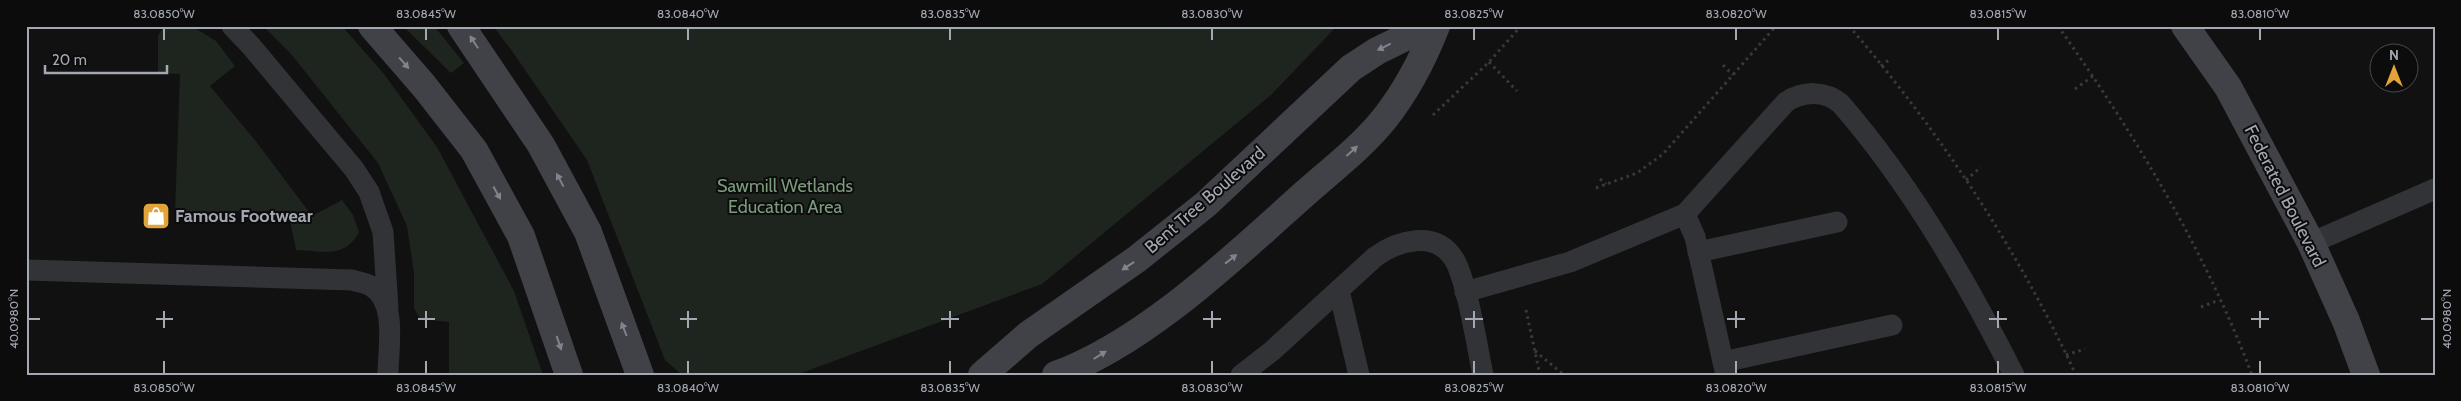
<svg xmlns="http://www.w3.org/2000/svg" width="2461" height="401" font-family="Cabin,sans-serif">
<rect width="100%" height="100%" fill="#111112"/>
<g fill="#1e241e">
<path d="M192,26L216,41L235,66L210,86L258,144L312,216L342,200L353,215L359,232C345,259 323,251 296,250L288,211L175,212L180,74L158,73V36L163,27Z"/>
<polygon points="263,26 342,26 384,74 437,147 514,291 543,375 449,375 449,322 420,319 414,308 414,273 407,226 378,163 291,54"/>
<polygon points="403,26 434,26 464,63 451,73"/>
<polygon points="493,26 1337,26 1271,95 1042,284 796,375 682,375 665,360 587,160 512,51"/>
</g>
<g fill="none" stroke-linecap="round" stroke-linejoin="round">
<g stroke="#383a3e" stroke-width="3" stroke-dasharray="2.5 4" stroke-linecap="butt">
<path d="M1849,26C1940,132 2017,248 2076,375"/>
<path d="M2058,26C2135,135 2205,250 2252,375"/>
<polyline points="1489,62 1517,91"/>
<polyline points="1723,65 1733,75"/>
<polyline points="1881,66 1890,59"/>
<polyline points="2075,89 2093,76"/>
<polyline points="1433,115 1489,62 1521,26"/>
<polyline points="1600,179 1606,184"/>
<polyline points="1966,180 1981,167"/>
<polyline points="1596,188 1637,173 1663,154 1776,26"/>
<polyline points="2201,307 2219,300"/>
<polyline points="1526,310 1540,375"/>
<polyline points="1535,351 1564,375"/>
<polyline points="2066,355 2085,349"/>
</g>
<g stroke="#323337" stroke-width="21">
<polyline points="232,26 251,46 354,169 369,192 383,232 388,308"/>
<polyline points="1685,214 1695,237 1726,375"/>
<polyline points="2311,243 2435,189"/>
<polyline points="1698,252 1837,222"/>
<path d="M26,270L352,280C358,282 366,283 371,286C398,302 388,348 388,375"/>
<polyline points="1339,291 1359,375"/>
<path d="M1465,292L1570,262L1685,214L1786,102C1803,91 1825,90 1841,104C1911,185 1966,280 2014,375"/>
<polyline points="1723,362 1892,325"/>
<path d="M1241,375L1272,351L1375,257C1397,241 1435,229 1454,259C1467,281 1477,346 1483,375"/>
</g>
<g stroke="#404247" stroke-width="28">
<polyline points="372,26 424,86 474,150 521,236 569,375"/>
<polyline points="461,26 541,145 588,232 640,375"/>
<polyline points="2185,26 2228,87 2311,243 2346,321 2366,375"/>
<polyline points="982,375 1028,335 1137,259 1206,204 1351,68 1377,51 1428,26"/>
<path d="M1056,375C1144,343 1233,258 1302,196C1330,171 1362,147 1385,118C1407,90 1423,59 1436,26"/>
</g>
</g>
<defs><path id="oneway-solid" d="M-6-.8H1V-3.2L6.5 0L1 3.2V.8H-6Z" transform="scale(1.25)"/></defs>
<g fill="#80848d">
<use href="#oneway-solid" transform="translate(474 42) rotate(-123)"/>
<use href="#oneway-solid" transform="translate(1384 47) rotate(154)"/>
<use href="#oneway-solid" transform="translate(404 63) rotate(49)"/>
<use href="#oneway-solid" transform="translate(1352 151) rotate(-42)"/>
<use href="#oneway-solid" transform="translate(560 180) rotate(-118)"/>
<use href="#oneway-solid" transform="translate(497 193) rotate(61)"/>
<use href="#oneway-solid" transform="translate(1231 259) rotate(-38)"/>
<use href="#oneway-solid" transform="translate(1128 266) rotate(146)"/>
<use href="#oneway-solid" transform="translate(624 329) rotate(-111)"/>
<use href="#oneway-solid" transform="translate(559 343) rotate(71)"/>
<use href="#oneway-solid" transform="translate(1100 355) rotate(-32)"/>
</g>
<path fill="none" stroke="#a3a8b2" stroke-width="2" d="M164,28V40M426,28V40M688,28V40M950,28V40M1212,28V40M1474,28V40M1736,28V40M1998,28V40M2260,28V40M164,311V328M426,311V328M688,311V328M950,311V328M1212,311V328M1474,311V328M1736,311V328M1998,311V328M2260,311V328M28,319H40M156,319H173M418,319H435M680,319H697M941,319H959M1203,319H1221M1465,319H1483M1727,319H1745M1989,319H2007M2251,319H2269M2421,319H2434M164,361V374M426,361V374M688,361V374M950,361V374M1212,361V374M1474,361V374M1736,361V374M1998,361V374M2260,361V374"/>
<defs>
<symbol id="shop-square" viewBox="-11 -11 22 22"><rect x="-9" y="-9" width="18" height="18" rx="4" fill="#e2a339" stroke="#0c0c0d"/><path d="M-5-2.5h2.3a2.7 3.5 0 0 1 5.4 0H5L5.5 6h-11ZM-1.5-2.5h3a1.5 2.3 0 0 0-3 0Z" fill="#fff"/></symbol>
</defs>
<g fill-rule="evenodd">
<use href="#shop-square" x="140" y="200" width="32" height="32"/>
</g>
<g text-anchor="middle" stroke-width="4" stroke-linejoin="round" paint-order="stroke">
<g font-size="18" fill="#7c9b7c" stroke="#0c0c0d">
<text x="785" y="192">Sawmill Wetlands<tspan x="785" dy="21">Education Area</tspan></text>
</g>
<g font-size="18" fill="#a3a8b2" stroke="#0c0c0d">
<text transform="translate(2285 196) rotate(63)" y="6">Federated Boulevard</text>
<text transform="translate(1205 200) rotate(-41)" y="6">Bent Tree Boulevard</text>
</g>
<g font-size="18" font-weight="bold" fill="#a3a8b2" stroke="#0c0c0d" text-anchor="start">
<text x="175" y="222">Famous Footwear</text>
</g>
</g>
<rect width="2461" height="401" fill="none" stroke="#0c0c0d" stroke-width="55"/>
<g transform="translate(2394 68)"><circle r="24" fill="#0c0c0d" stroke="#484a4f"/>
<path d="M0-4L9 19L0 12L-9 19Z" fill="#e2a339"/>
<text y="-8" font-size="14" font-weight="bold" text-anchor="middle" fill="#a3a8b2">N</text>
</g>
<path d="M45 65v8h122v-8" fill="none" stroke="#a3a8b2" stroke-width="2.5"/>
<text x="52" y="65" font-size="15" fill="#a3a8b2" stroke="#0c0c0d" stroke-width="4" paint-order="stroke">20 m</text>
<rect x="28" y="28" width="2406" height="346" fill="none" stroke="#a3a8b2" stroke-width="2"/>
<g font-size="12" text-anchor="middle" fill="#a3a8b2">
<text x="164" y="18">83.0850°W</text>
<text x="426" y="18">83.0845°W</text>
<text x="688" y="18">83.0840°W</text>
<text x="950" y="18">83.0835°W</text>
<text x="1212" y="18">83.0830°W</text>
<text x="1474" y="18">83.0825°W</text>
<text x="1736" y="18">83.0820°W</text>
<text x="1998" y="18">83.0815°W</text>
<text x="2260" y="18">83.0810°W</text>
<text transform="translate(14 319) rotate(-90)" y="4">40.0980°N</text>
<text transform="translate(2447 319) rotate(-90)" y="4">40.0980°N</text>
<text x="164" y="392">83.0850°W</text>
<text x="426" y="392">83.0845°W</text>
<text x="688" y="392">83.0840°W</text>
<text x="950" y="392">83.0835°W</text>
<text x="1212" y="392">83.0830°W</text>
<text x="1474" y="392">83.0825°W</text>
<text x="1736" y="392">83.0820°W</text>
<text x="1998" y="392">83.0815°W</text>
<text x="2260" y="392">83.0810°W</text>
</g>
</svg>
